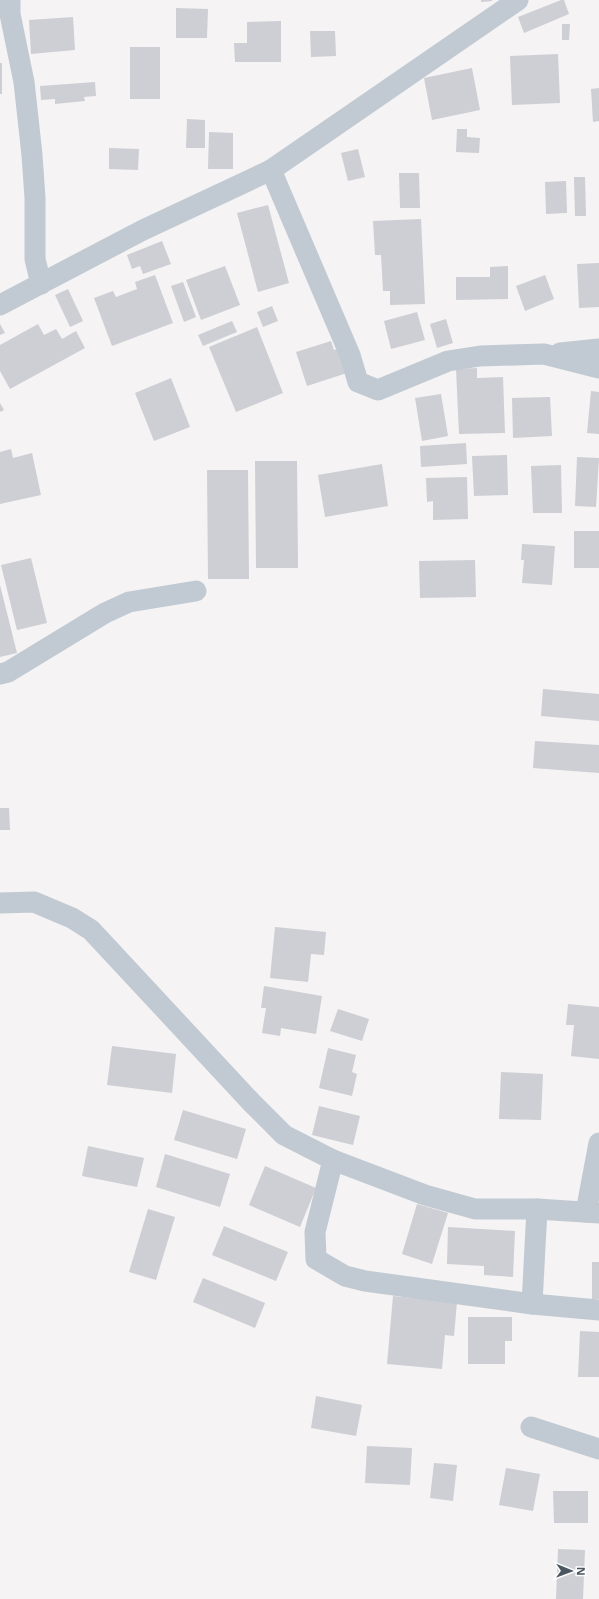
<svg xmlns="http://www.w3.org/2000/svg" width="599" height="1599" font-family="'Noto Sans',sans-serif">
<rect width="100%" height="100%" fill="#f5f3f3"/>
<g fill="#cdcfd5">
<polygon points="481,0 492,0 492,1 481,2"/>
<polygon points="561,0 564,0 569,14 524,33 518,17"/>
<polygon points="176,8 208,9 207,38 176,38"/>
<polygon points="73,17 75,50 31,54 29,20"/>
<polygon points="281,21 281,62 235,62 234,43 247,43 247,22"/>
<polygon points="562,24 570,24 569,40 562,40"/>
<polygon points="310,31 335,31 336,56 311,57"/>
<rect x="130" y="47" width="30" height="52"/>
<polygon points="558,54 560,103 512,105 510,56"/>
<rect x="0" y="63" width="2" height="31"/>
<polygon points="472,68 480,110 432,120 424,78"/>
<polygon points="95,82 96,96 84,97 85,101 55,104 55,99 41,100 40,86"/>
<polygon points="599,88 599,121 593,122 591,89"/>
<polygon points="187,119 205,120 205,148 186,148"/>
<polygon points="457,129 467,129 467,137 480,138 479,153 456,152"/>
<polygon points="209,132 233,133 233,169 208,169"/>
<polygon points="109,148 139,149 138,170 109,169"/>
<polygon points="358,149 365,177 348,181 341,153"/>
<polygon points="399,173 419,173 420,208 400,208"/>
<polygon points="574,177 585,177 586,216 575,216"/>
<polygon points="566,181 567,213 546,214 545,182"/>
<polygon points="268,205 289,283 258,292 237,213"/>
<polygon points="421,219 425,304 390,305 390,291 383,291 381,255 375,255 373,221"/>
<polygon points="162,241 171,264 143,274 140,266 132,269 127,255"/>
<polygon points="599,263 599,307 579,308 577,264"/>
<polygon points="225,266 240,305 201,320 186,280"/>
<polygon points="508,266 508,299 456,300 456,277 490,277 490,267"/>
<polygon points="155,275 173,323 112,346 94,298 113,291 116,297 137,289 135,282"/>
<polygon points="545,275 554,299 525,311 516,286"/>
<polygon points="183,282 196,317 184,322 171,286"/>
<polygon points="68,289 83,321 70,327 55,295"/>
<polygon points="272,306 278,321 263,327 257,312"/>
<polygon points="417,312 425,340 391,349 384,321"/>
<polygon points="446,319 453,343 437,348 430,324"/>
<polygon points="232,321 237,332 203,346 198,335"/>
<polygon points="0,324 5,333 0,335"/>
<polygon points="38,324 44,335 56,329 62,339 76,331 85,348 10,389 0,371 0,345"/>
<polygon points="257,327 283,393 236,412 209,347"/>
<polygon points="331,341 334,350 345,346 353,371 307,386 296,352"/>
<polygon points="477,368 477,378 503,377 505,433 459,434 456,369"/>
<polygon points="171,378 190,427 154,441 135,393"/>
<polygon points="591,391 599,392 599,434 587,433"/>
<polygon points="441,394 448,436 422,441 415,398"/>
<polygon points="550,397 552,436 513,438 512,398"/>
<polygon points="0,403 4,410 0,412"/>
<polygon points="466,443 467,464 421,467 420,446"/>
<polygon points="11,449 13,458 32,453 41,495 0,504 0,452"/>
<polygon points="507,455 508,495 474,496 472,456"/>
<polygon points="577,457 599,458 596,507 575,506"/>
<polygon points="255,461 297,461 298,568 256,568"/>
<polygon points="382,464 388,506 325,517 318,475"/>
<polygon points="561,465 562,513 533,513 531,466"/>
<polygon points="207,470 248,470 249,579 208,579"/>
<polygon points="467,477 468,519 433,520 433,501 427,502 426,478"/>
<rect x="574" y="531" width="25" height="37"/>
<polygon points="522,544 555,546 552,585 522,583 524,560 521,560"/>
<polygon points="31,558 47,623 17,630 1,565"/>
<polygon points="475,560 476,597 420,598 419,561"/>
<polygon points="0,585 17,653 0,657"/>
<polygon points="543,689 599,694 599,721 541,716"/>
<polygon points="535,741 599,745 599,773 533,768"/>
<polygon points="0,808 9,808 10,830 0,830"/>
<polygon points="275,927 326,932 324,955 311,954 308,982 270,978"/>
<polygon points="264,986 322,996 316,1034 281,1028 280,1036 262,1033 266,1008 261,1008"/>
<polygon points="568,1004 599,1007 599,1059 571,1056 574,1025 566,1025"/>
<polygon points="338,1009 369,1019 362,1041 330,1031"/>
<polygon points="112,1046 176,1054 172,1093 107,1085"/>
<polygon points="328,1048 356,1055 352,1072 357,1074 352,1096 319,1088"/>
<polygon points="501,1072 543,1074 541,1120 499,1119"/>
<polygon points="319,1106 360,1116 353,1145 312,1135"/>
<polygon points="183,1110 246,1129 237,1159 174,1140"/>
<polygon points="88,1146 144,1158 137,1187 82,1176"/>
<polygon points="165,1154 230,1174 220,1207 156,1187"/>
<polygon points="265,1166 316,1188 300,1227 249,1205"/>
<polygon points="417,1204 448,1213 432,1264 402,1254"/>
<polygon points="148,1209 175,1217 156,1280 129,1272"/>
<polygon points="224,1226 288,1252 276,1281 212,1255"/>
<polygon points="448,1227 515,1231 513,1277 484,1275 484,1266 447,1264"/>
<rect x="592" y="1262" width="7" height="37"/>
<polygon points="203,1278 265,1303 255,1328 193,1302"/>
<polygon points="393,1296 457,1302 454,1336 445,1335 442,1369 387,1364"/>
<polygon points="468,1317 512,1317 512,1341 505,1341 505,1364 468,1364"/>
<polygon points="580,1331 599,1332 599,1377 578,1377"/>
<polygon points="316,1396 362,1405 356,1436 311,1428"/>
<polygon points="367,1446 412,1448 410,1485 365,1483"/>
<polygon points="434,1463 457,1465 453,1501 430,1498"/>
<polygon points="506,1468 540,1474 533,1511 499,1505"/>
<polygon points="553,1491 588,1491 588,1523 554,1523"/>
<polygon points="558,1549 585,1550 583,1599 556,1599"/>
</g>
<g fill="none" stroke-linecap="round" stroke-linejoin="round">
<g stroke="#c1cad2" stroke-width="21">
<polyline points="10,0 10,14 24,82 32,155 35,198 35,259 41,284"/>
<polyline points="271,170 350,355 358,382 378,390 448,361 480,356 544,354 599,368"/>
<polyline points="0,305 143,230 271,170 518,0"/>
<polyline points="560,353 599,349"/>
<polyline points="0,674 8,672 105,613 129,602 196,591"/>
<polyline points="0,903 34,902 72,918 91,930 252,1103 284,1135 333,1160 425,1195 475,1209 537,1209 599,1213"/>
<polyline points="333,1160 315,1232 316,1259 345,1276 365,1281 532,1304 599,1310"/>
<polyline points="586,1212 599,1143"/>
<polyline points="532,1304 537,1209"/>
<polyline points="531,1427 599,1449"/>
</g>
</g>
<g transform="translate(571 1571) rotate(91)" stroke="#ffffff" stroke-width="3" paint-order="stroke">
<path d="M0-3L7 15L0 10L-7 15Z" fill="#4a5661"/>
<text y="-6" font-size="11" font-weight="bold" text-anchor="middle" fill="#4a5661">N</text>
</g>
</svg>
